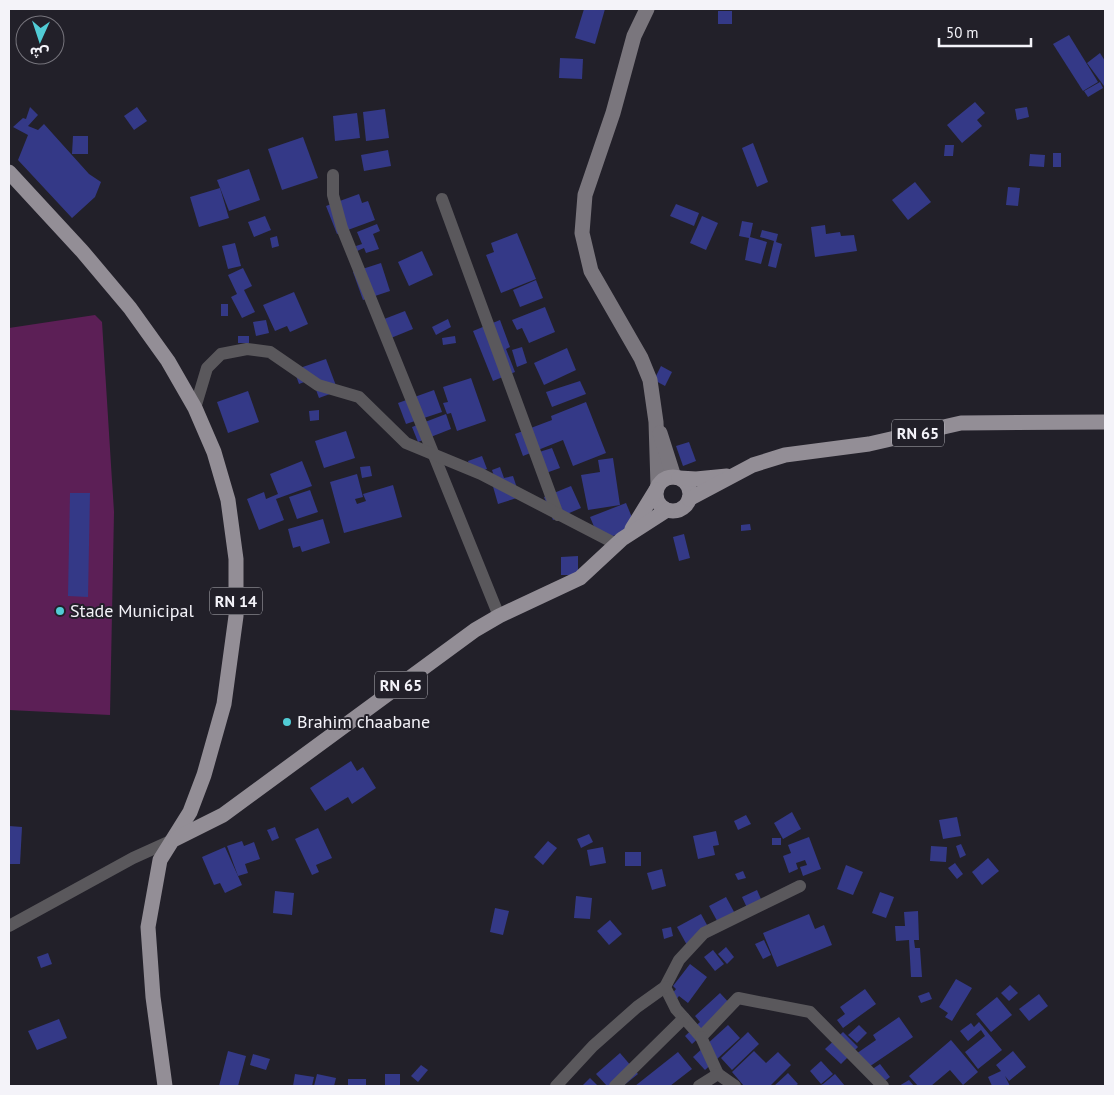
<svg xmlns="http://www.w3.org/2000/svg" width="1114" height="1095" font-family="'PT Sans','Noto Sans Arabic',sans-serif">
<rect width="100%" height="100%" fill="#222029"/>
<polygon fill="#5c1f56" points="95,315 102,322 114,512 110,715 9,710 9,328"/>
<g fill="#343987">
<polygon points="584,9 605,9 595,44 575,38"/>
<rect x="718" y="11" width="14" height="13"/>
<polygon points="1069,35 1098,82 1083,91 1053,44"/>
<polygon points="1100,53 1105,61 1104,86 1087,63"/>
<polygon points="560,58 583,59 582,79 559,78"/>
<polygon points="1100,82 1103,88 1088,97 1084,91"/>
<polygon points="975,102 985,113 977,120 982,126 962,143 947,125"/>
<polygon points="30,107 38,115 28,126 38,130 44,124 89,174 101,182 95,197 72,218 18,160 28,135 13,127 23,118 26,119"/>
<polygon points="137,107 147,121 134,130 124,116"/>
<polygon points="1027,107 1029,117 1017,120 1015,109"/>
<polygon points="385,109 389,138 366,141 363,112"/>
<polygon points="357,113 360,138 335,141 333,116"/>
<polygon points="73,136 88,136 88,154 72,154"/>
<polygon points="303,137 318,178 282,190 268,149"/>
<polygon points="753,143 768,182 757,187 742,148"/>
<polygon points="945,145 954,145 953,156 944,156"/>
<polygon points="388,150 391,166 364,171 361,155"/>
<rect x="1053" y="153" width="8" height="14"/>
<polygon points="1030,154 1045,155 1044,167 1029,166"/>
<polygon points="249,169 260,200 229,211 217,180"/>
<polygon points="915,182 931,202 908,220 892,200"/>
<polygon points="1008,187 1020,188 1018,206 1006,205"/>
<polygon points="220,188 229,218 199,227 190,197"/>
<polygon points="359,194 362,203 368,201 375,220 337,234 326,206"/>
<polygon points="676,204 699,213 694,226 670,216"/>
<polygon points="265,216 271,230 254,237 248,222"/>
<polygon points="702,216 718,223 706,250 690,243"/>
<polygon points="742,221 753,223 750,237 767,242 761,264 745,260 749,238 739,236"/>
<polygon points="377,224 380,231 373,234 379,249 366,253 364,248 357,251 356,246 362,244 357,232"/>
<polygon points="825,225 826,234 840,232 841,236 854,235 857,251 815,257 811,227"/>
<polygon points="762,230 778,234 776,242 782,244 776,268 768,266 774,241 760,237"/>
<polygon points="517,233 536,279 501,293 486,255 494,252 491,243"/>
<polygon points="277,236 279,246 272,248 270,238"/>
<polygon points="235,243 241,266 228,269 222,246"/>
<polygon points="422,251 433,275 409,286 398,262"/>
<polygon points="381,263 390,291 363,300 353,272"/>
<polygon points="243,268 252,286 244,290 255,312 242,318 231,297 237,294 228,275"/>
<polygon points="536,280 543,298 520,307 513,290"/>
<polygon points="294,292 308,324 290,332 287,326 275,331 263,305"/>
<rect x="221" y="304" width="7" height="12"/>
<polygon points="545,307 555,332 529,343 522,328 517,330 512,320"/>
<polygon points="405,311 413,329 386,340 379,321"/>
<polygon points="448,319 451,327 436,335 432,327"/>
<polygon points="266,320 269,333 256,336 253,322"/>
<polygon points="500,320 510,347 506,349 515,372 493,381 473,331"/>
<rect x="238" y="336" width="11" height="7"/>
<polygon points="455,336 456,343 443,345 442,338"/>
<polygon points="522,347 527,363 517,367 512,350"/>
<polygon points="567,348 576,370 544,385 534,363"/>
<polygon points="326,359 338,391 319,398 312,379 299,384 294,370"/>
<polygon points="661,366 672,372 665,386 654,380"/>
<polygon points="471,378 486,421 457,431 451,413 447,414 443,403 448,402 443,387"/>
<polygon points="580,381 586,394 552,407 546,392"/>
<polygon points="434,390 442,412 406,424 398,403"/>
<polygon points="248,391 259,422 228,433 217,402"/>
<polygon points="586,402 606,453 573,466 563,440 523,456 515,434 552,420 551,416"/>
<polygon points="319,410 319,420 310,421 309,411"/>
<polygon points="446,414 451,429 418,442 412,427"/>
<polygon points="346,431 355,458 324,468 315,441"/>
<polygon points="689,442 696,461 683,466 676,446"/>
<polygon points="552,448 560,468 543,474 536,453"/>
<polygon points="482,456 487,469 472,474 468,461"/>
<polygon points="613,458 620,505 588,510 581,475 600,472 598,460"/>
<polygon points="302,461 312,486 276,499 284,520 259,530 247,499 264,492 266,499 278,494 270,474"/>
<polygon points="370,466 372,476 362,478 360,467"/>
<polygon points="500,467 504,478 513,476 520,497 498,504 492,483 496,482 492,470"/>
<polygon points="357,474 363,497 355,499 357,504 366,501 363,494 393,485 402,517 344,533 330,482"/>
<polygon points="571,486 581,508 553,520 544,497"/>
<polygon points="310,490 318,512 297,519 289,497"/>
<polygon points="70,493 90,493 88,597 68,596"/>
<polygon points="626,503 636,527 600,541 590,517"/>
<polygon points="323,519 330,543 302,552 300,546 293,548 288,529"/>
<polygon points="750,524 751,530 741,531 741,525"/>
<polygon points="684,534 690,558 679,561 673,537"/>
<polygon points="578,556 578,575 561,575 561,557"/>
<polygon points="351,761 357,771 363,767 376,788 352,804 348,797 325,811 310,788"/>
<polygon points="792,812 801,829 783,839 774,823"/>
<polygon points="746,815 751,824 738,830 734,821"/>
<polygon points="957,817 961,836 943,839 939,820"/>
<polygon points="9,826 22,827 20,864 9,864"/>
<polygon points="275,827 279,838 272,841 267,830"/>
<polygon points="318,828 332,858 316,865 319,872 312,875 295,839"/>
<polygon points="716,831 719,845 713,846 715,855 698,859 693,836"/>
<polygon points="589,834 593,842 581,848 577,839"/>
<polygon points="809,837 821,869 803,876 800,867 807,865 805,860 796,863 798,869 789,873 783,856 791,853 788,845"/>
<rect x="772" y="838" width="9" height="7"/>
<polygon points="242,841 244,846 254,842 260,859 245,864 248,873 238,876 227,846"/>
<polygon points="548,841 557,848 543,865 534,857"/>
<polygon points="961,844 966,855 960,858 956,846"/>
<polygon points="931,846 947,847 946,862 930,861"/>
<polygon points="225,847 242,885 225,893 220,883 214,885 202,857"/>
<polygon points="603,847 606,863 590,866 587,850"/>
<rect x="625" y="852" width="16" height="14"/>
<polygon points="988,858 999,871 982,885 972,872"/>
<polygon points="955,863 963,874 957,879 948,868"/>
<polygon points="846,865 863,872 853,895 837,889"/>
<polygon points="662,869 666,886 652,890 647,873"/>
<polygon points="743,871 746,878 738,880 735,874"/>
<polygon points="757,890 764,906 749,912 742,897"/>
<polygon points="275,891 294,893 292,915 273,913"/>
<polygon points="880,892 894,897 886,918 872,913"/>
<polygon points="576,896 592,898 590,919 574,918"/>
<polygon points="726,897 739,921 722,930 709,906"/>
<polygon points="495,908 509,911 503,935 490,932"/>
<polygon points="918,911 919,940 914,940 915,948 920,948 922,977 911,977 909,940 896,941 895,926 905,926 904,912"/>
<polygon points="701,914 712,934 688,947 677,927"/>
<polygon points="809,914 815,929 824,925 832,945 777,967 763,933"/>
<polygon points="610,920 622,934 609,945 597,931"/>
<polygon points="671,927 673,936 664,939 662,929"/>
<polygon points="764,940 771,955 763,959 755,944"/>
<polygon points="726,947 734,957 727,964 718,954"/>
<polygon points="713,950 724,964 715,971 704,957"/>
<polygon points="48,953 52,964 41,968 37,957"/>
<polygon points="690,964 707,977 688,1003 679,996 672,1005 666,1001 676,989 673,986"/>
<polygon points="956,979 972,988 952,1021 945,1017 948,1013 939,1007"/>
<polygon points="1010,985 1018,993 1009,1001 1001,993"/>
<polygon points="865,989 876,1004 843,1028 837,1020 845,1014 840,1007"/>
<polygon points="929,992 932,999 921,1003 918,996"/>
<polygon points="720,993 733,1007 692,1044 685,1036 700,1022 695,1016"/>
<polygon points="1039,994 1048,1006 1029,1021 1019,1009"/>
<polygon points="997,997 1012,1015 991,1032 976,1014"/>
<polygon points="899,1017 913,1037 863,1071 853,1056 876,1040 873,1035"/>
<polygon points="59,1019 67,1038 37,1050 28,1031"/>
<polygon points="979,1022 1002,1050 978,1069 965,1052 985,1036 981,1030 968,1041 960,1031 971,1023 974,1027"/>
<polygon points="728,1025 740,1038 705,1070 693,1057"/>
<polygon points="859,1025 867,1033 857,1043 848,1035"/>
<polygon points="748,1032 759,1044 732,1070 721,1058"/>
<polygon points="843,1032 858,1047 841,1064 825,1049"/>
<polygon points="951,1040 978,1072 963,1085 950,1070 931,1086 918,1086 909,1076"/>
<polygon points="228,1051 246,1056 238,1086 219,1086"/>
<polygon points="754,1051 766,1063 778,1052 791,1065 770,1086 744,1086 732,1072"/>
<polygon points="1013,1051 1026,1067 1009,1081 1005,1076 1010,1086 992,1086 988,1077 1001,1071 996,1065"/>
<polygon points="678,1052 692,1069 670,1086 635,1086"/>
<polygon points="620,1053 638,1074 623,1086 607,1086 596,1074"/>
<polygon points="253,1054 270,1059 266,1070 250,1065"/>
<polygon points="821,1061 833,1074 821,1084 810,1071"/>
<polygon points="880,1064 890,1077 878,1086 872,1086 876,1083 868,1072"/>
<polygon points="421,1065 428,1070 418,1082 411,1076"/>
<polygon points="788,1073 798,1084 795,1086 774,1086"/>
<polygon points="295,1074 314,1077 312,1086 293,1086"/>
<polygon points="317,1074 336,1078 334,1086 314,1086"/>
<rect x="385" y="1074" width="15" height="12"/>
<polygon points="835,1074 845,1086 819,1086 823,1084"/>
<polygon points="590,1078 598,1086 582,1086"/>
<rect x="348" y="1079" width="18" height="7"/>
<polygon points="909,1080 914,1086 899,1086"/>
</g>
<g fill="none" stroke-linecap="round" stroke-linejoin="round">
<g stroke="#5a585c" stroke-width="12">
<polyline points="333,175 333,195 342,228 499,616"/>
<polyline points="442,199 558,515"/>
<polyline points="195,408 207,368 221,354 247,349 270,352 318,385 359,397 406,443 481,474 616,544"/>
<polyline points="800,886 704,933 679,960 665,987 676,1009 701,1037 738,998 810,1012 883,1086"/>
<polyline points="9,926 133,858 175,839"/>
<polyline points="701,1037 718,1074"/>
<polyline points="556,1086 593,1046 637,1007 665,987"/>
<polyline points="615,1086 684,1018"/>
<polyline points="699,1086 718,1074 735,1086"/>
</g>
<g stroke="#7a767d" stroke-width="15">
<polyline points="647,9 634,36 613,113 585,195 582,233 591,271 641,358 650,380 656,422 658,485"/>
<polyline points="660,433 674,477"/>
</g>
<g stroke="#938e96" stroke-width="15">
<polyline points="9,172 82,251 130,308 168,361 195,408 214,452 228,500 236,559 236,616 224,704 204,775 190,812 160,860 148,927 153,997 165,1086"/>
<circle cx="673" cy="494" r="17"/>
<polyline points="679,478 696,479 727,476"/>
<polyline points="689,499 753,465 785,455 869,444 961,423 1105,422"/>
<polyline points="632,529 656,490"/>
<polyline points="175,839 223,815 475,630 499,616 580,578 622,539 667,510"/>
</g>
</g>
<g fill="#51ccd5" stroke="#222029" stroke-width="2">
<circle cx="60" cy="611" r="5"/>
<circle cx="287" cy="722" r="5"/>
</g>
<g text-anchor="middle" stroke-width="4" stroke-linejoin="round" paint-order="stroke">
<g fill="#222029" stroke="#b5b4bb" stroke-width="1">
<rect x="892" y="419.5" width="52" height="27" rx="4"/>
<rect x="210" y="587.5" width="52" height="27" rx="4"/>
<rect x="375" y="671.5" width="52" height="27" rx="4"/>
</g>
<g font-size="16" font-weight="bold" fill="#f4f3f9">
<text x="918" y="439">RN 65</text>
<text x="236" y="607">RN 14</text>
<text x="401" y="691">RN 65</text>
</g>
<g font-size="18" fill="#f4f3f9" stroke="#222029" text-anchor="start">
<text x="70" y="617">Stade Municipal</text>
<text x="297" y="728">Brahim chaabane</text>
</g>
</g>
<rect width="1114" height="1095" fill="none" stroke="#f4f3f9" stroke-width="20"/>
<g transform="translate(40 40) rotate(183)"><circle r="24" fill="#222029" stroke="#76747c"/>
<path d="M0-4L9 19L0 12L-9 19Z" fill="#51ccd5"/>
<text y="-8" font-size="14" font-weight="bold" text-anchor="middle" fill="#f4f3f9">ش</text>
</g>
<path d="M939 38v8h92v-8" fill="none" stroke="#f4f3f9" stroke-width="2.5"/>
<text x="946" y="38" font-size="15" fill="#f4f3f9" stroke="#222029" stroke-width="4" paint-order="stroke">50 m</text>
</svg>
